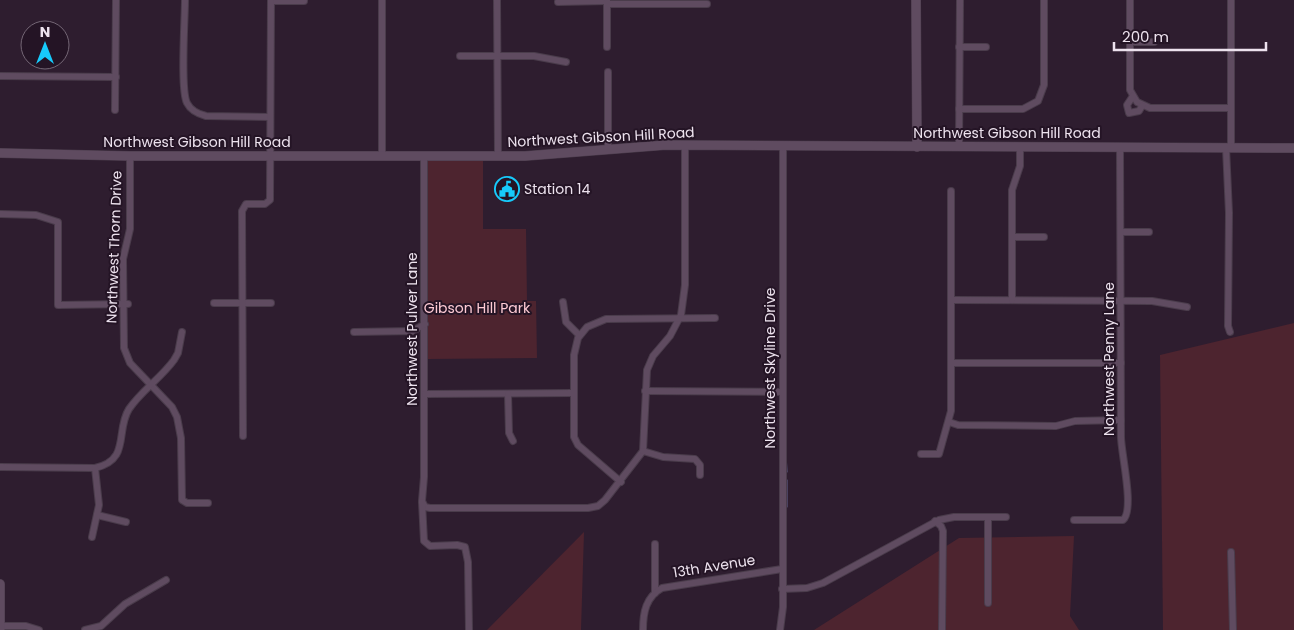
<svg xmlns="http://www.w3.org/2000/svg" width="1294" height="630" font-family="Poppins,sans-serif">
<rect width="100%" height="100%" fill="#2e1d2f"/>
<g fill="#4d242f">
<polygon points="428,161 483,161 483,229 526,229 527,301 536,301 537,358 427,359"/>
<polygon points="1294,323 1294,630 1163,630 1160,355"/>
<polygon points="584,532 581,630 487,630"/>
<polygon points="1074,536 1070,616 1079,630 814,630 959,538"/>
</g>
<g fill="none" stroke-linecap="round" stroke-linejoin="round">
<g stroke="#666692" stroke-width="1">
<polyline points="786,171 786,159"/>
<polyline points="786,185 786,179"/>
<polyline points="786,202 786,195"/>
<polyline points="786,349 786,363"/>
<polyline points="786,388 786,372"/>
<polyline points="786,405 786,448"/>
<polyline points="786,452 787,472"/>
<polyline points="787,507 787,480"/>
</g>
<defs>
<g id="street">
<path d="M185,0C185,20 180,89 187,103C191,111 198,114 206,116L270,117"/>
<polyline points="497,0 498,156"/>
<polyline points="1130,0 1130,90 1137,102 1150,108 1231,108"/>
<polyline points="1231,0 1231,148"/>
<polyline points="271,1 304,1"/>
<polyline points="558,2 607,1"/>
<polyline points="607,4 707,4"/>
<polyline points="1130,42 1154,42"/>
<polyline points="607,47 607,1"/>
<polyline points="959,47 986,47"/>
<polyline points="460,56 534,56 566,62"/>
<polyline points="608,72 608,149"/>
<polyline points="0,76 116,77"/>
<polyline points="1133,96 1127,105 1129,113 1139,111 1142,106"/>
<polyline points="959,109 1023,109 1038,101 1044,85 1044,0"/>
<polyline points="115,110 116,0"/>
<polyline points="959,147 960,0"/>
<polyline points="1226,148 1229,213 1228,326 1230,332"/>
<polyline points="130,156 130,229 123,259 124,348 130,363 172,407 177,417 181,438 182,500 187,503 208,503"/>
<polyline points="382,156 382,0"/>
<polyline points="424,156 424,477 422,501 425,507 430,508 588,508 598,506 605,500 643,451 647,370 653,356 670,336 681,315 685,285 685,145"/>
<polyline points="0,214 36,215 58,222 58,305 128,304"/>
<polyline points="1121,232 1149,232"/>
<polyline points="1012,237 1044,237"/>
<polyline points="951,300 1152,301 1187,307"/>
<polyline points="1012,300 1012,190 1020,166 1020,147"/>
<polyline points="563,302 566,322 579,335"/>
<polyline points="214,303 271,303"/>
<polyline points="354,332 413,331 425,324"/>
<polyline points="952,363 1121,363"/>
<polyline points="645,391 783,392"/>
<polyline points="425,394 573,393"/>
<polyline points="508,394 509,433 513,441"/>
<polyline points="949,422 958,425 1056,426 1075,421 1121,420"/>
<polyline points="243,436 242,211 246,204 265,204 270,200 271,0"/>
<polyline points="643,451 663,457 695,459 700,465 700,475"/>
<polyline points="921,454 939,454 951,411 951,191"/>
<path d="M0,467L95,468C131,460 115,431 129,409C141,391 161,378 174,360L178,353L182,332"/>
<polyline points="621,482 578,445 574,437 574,355 578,338 587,327 606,319 715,318"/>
<polyline points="422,502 424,541 430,546 457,545 465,547 468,562 469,630"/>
<polyline points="97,515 126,522"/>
<polyline points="988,517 988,603"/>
<path d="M1074,520H1123C1135,510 1121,453 1121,437L1120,148"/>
<polyline points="935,521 941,526 943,531 942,630"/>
<polyline points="92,537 99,505 95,468"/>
<polyline points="655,544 655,593"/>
<polyline points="1231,552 1233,630"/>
<polyline points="782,589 807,588 823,583 939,520 954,517 1006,517"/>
<polyline points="0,626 26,626 39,630"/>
<polyline points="85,630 101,626 125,604 166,580"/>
<path d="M643,630C643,612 646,597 662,588L782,569"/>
<polyline points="780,630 783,607 783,146"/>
</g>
<g id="secondary">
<polyline points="916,0 917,147"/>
<polyline points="0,153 130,156 525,156 666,145 1294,148"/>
<polyline points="0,584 0,630"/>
</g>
</defs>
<use href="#street" stroke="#4a3c4b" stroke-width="8"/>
<use href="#secondary" stroke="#4a3c4b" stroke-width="10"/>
<use href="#street" stroke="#5f4b60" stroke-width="6"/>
<use href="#secondary" stroke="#5f4b60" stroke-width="9"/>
</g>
<defs>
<symbol id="civic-ring" viewBox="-11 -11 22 22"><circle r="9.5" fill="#241425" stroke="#17cafb" stroke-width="1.5"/><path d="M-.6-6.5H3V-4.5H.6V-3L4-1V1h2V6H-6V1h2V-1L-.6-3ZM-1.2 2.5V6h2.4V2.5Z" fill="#17cafb"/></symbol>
</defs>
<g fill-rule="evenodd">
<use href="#civic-ring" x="493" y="175" width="28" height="28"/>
</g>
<g text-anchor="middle" stroke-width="4" stroke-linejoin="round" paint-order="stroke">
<g font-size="14" fill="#ede2ee" stroke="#241425">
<text x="1007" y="138">Northwest Gibson Hill Road</text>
<text transform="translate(601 137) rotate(-3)" y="5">Northwest Gibson Hill Road</text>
<text x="197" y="147">Northwest Gibson Hill Road</text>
<text transform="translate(114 247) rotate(-88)" y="5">Northwest Thorn Drive</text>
<text transform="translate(412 329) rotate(-90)" y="5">Northwest Pulver Lane</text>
<text transform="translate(1109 359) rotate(-90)" y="5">Northwest Penny Lane</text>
<text transform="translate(770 368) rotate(-90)" y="5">Northwest Skyline Drive</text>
<text transform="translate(714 566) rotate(-9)" y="5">13th Avenue</text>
</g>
<g font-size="14" fill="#ede2ee" stroke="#241425" text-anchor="start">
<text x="524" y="194">Station 14</text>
</g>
<g font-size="14" fill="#fdcad4" stroke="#241425">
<text x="477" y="313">Gibson Hill Park</text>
</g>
</g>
<g transform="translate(45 45)"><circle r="24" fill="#241425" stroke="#746675"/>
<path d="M0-4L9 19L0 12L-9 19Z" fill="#17cafb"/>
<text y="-8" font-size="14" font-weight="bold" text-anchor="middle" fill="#ede2ee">N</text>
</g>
<path d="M1114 42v8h152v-8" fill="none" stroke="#ede2ee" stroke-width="2.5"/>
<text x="1122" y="42" font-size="15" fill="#ede2ee" stroke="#241425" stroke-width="4" paint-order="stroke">200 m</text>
</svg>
